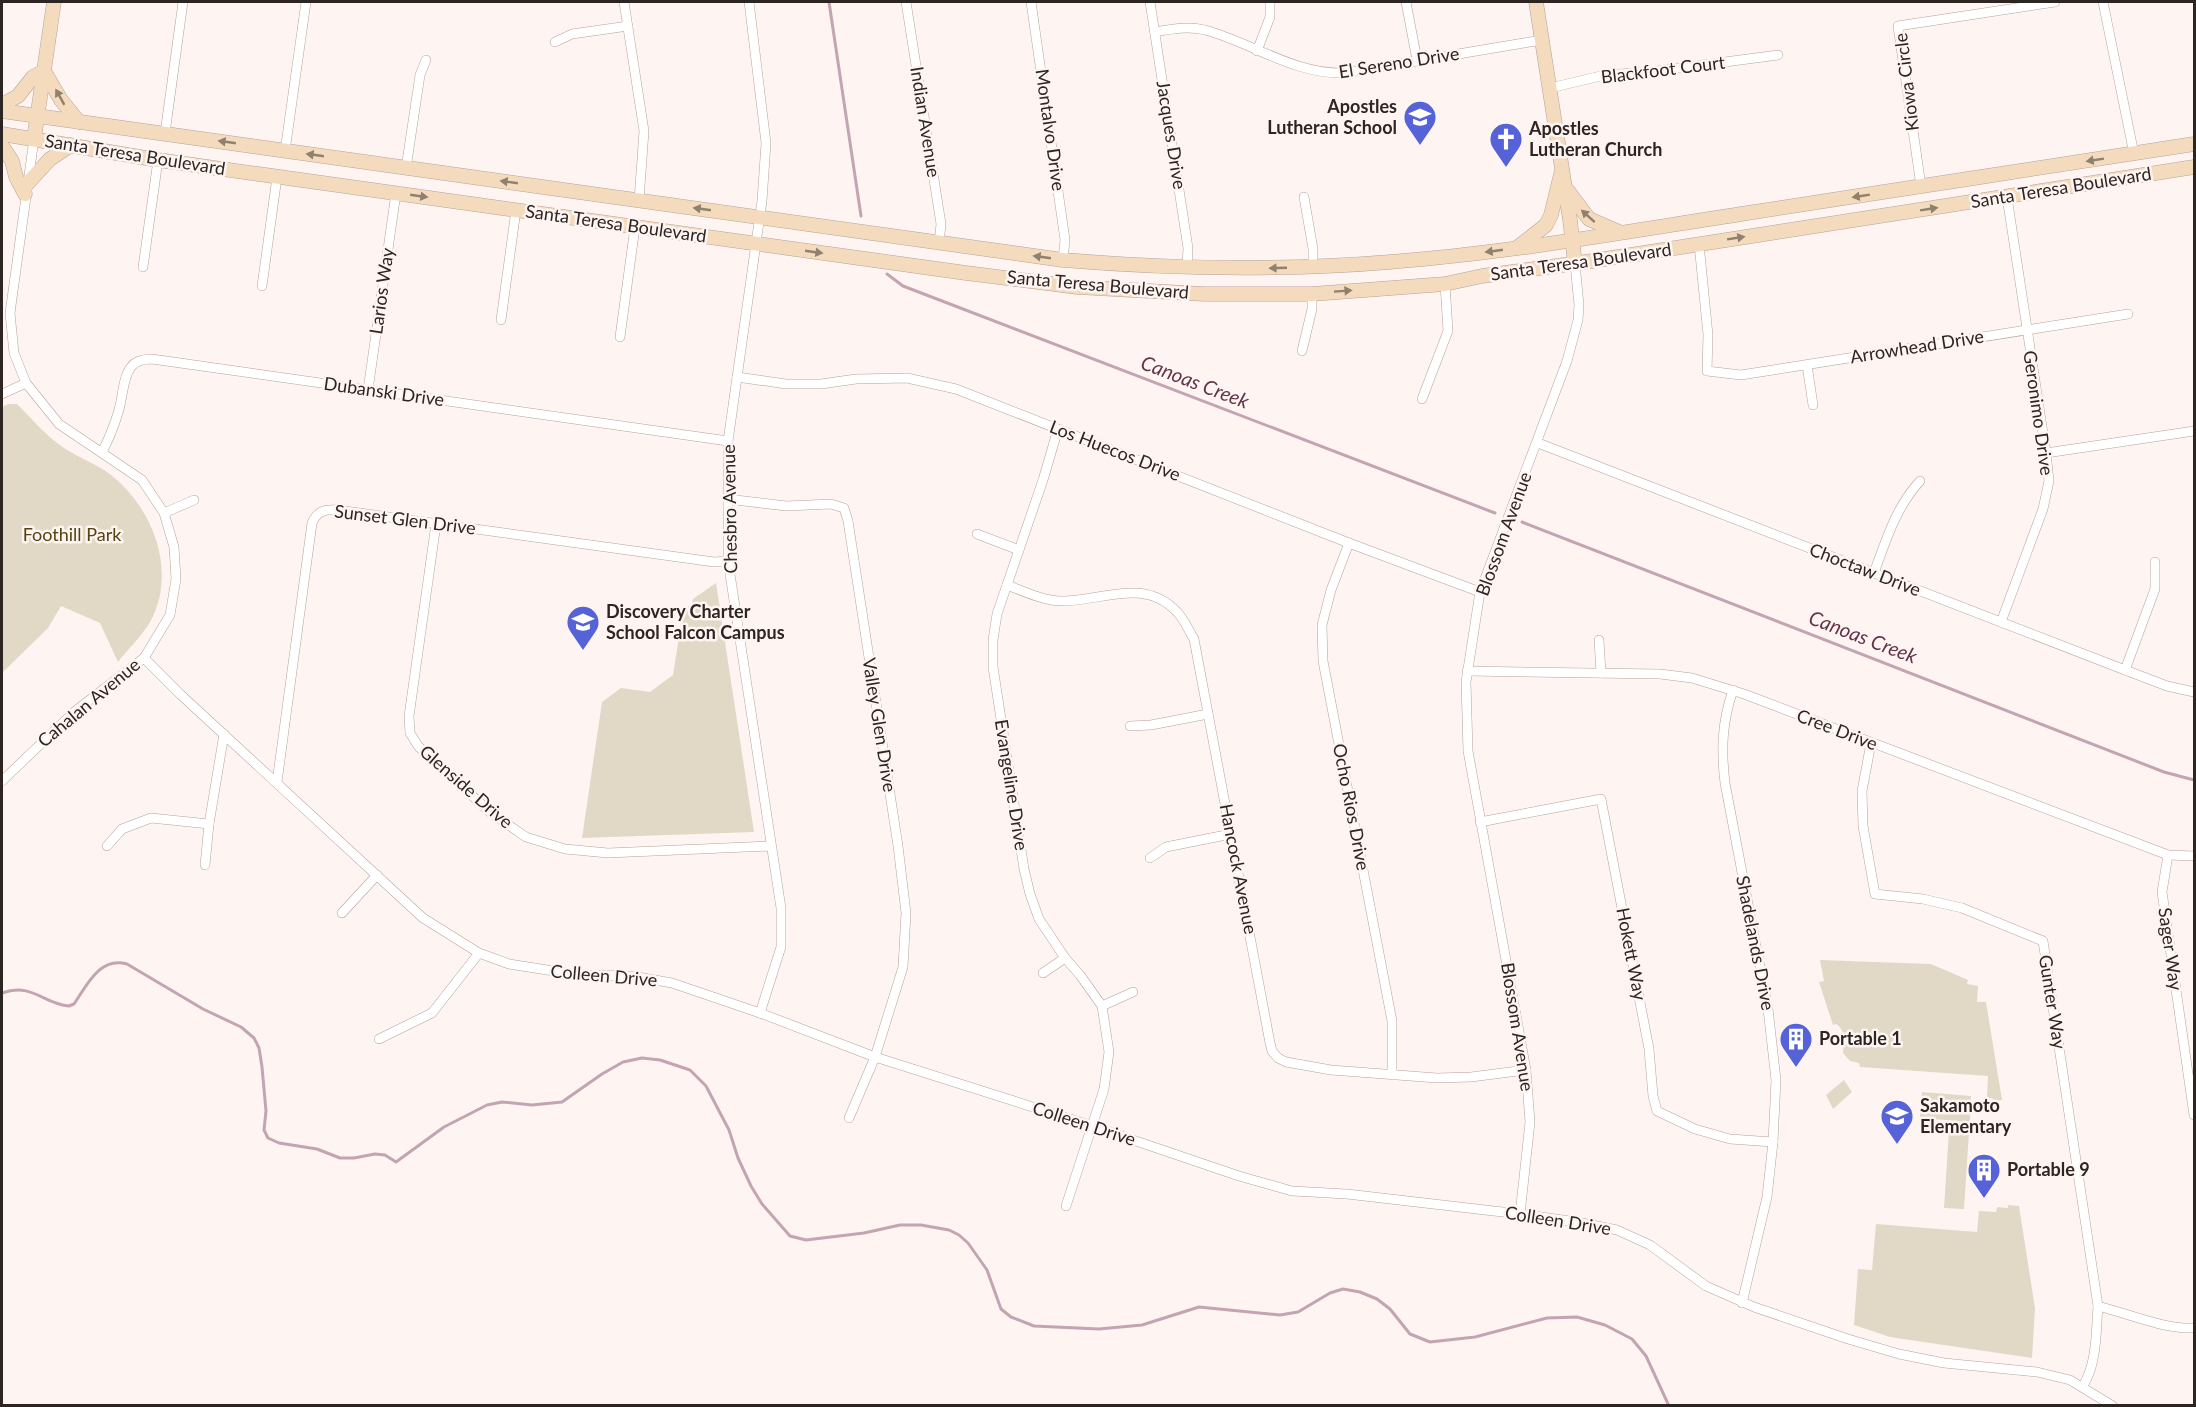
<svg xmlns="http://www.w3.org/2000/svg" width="2196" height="1407" font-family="Lato,sans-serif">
<rect width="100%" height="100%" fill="#fef5f2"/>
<g fill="#e1d9c5">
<path d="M8,404H17C32,419 46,436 64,448C79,458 97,464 111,475C153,508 178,572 150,622C142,636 128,649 118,662L100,623L61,606L48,628L2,673V407Z"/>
<polygon points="716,583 754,832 582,838 602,702 621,688 650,692 673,675 683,611 692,603 693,599"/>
<path d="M1820,960L1931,964L1968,980L1967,984L1978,986L1977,1002H1986L2002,1100L1994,1101L1992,1098H1987L1988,1076L1860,1067L1859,1063L1850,1061L1843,1053C1844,1043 1846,1030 1836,1024L1833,1025L1819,982L1824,981Z"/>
<polygon points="1844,1080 1852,1092 1833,1109 1826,1095"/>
<polygon points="1922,1092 1971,1096 1970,1122 1920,1118"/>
<polygon points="1949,1131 1969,1132 1964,1209 1944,1208"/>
<polygon points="2008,1205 2019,1206 2035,1308 2032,1358 1890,1337 1854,1325 1858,1269 1872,1270 1876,1224 1977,1232 1979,1211 1996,1212 1997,1207 2008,1208"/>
</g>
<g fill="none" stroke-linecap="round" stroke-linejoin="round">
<g stroke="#c4a4b2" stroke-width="3">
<polyline points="829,2 861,216"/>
<polyline points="887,274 903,286 1495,513"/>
<polyline points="1522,522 2164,772 2194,780"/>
<path d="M2,993C32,982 43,1004 69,1006L74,1004C87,985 100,956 127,964L203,1009L241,1027L254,1038L259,1048L262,1067L266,1111L264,1130L268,1138L279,1143L317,1149L340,1158H354L375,1154L385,1155L396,1162L444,1127L487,1105L502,1102L532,1105L562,1102L602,1074L623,1062L642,1058L660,1060L690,1070L706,1086L729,1130L738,1158L751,1186L762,1204L790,1236L806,1240L864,1233L900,1225H921L949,1230L959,1235L968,1243L987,1270L1001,1309L1011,1317L1034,1326L1099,1329L1142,1325L1199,1307L1280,1315L1298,1312L1330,1293L1343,1289L1360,1292L1377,1299L1390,1309L1410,1334L1430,1342L1475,1337L1547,1318L1577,1317L1605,1325L1632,1339L1646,1356L1669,1406"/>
</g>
<defs>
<g id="street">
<polyline points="624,2 644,131 639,200"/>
<polyline points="749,2 766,143 762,201 728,441 728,561 781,908 781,947 760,1013"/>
<polyline points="906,2 941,224 939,243"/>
<polyline points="1031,2 1065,240 1063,260"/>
<polyline points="1150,2 1188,248 1187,268"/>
<polyline points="1406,2 1417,60"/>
<polyline points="2103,2 2134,154"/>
<path d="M1155,32C1172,29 1188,26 1205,30C1253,43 1295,75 1345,73L1542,40"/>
<polyline points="555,42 572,34 628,26"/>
<polyline points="1257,51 1270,17 1270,2"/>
<polyline points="1550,88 1605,75 1649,72 1778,55"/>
<polyline points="165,133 183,2"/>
<polyline points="285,151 306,2"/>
<polyline points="406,168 420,75 426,60"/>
<polyline points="1921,186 1898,26 2055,2"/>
<polyline points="1304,197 1313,249 1313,267"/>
<polyline points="1699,244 1708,335 1707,371 1741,375 2128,314"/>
<polyline points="143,267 158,160"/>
<polyline points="262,286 277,177"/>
<polyline points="501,320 516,210"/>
<polyline points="620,337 635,227"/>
<polyline points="1302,351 1312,309 1312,294"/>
<polyline points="1807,365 1813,405"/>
<polyline points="737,377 786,384 821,384 856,379 907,378 956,389 1349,543 1480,592"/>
<polyline points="368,390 396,193"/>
<polyline points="2,394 26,383"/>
<polyline points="1422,399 1448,331 1445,284"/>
<polyline points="1058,429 1043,480 997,614 993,640 993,667 1024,869 1030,894 1039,919 1065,958 1080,975 1102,1006 1109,1052 1104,1089 1066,1206"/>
<polyline points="1538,443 2125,670 2167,686 2194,692"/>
<path d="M102,452C109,439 114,426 118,413C123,399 122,379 131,367C136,360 144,359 152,359L728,441"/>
<polyline points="2046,453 2194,431"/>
<polyline points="727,499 786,506 831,504 844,508 848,521 898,846 906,913 903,967 875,1057 849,1118"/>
<polyline points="164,513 194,500"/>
<polyline points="436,524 409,716 410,733 418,746 491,813 526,837 565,849 608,853 771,846"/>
<polyline points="977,534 1019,550"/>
<polyline points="1349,543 1331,590 1322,625 1323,661 1392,1021 1392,1075"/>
<path d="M1874,573C1886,540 1896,507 1920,481"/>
<path d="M1007,585C1023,591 1044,601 1061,601C1100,602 1144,576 1177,612C1184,619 1189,631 1194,639L1270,1043L1272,1051L1278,1058L1286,1062L1331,1070L1437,1078L1471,1077L1526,1070"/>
<polyline points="2001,622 2043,509 2049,481 2046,453 2007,197"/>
<polyline points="1599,640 1601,673"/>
<polyline points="144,658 181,695 423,918 479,953 509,964 579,975 632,976 672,983 760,1013 875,1057 1080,1122 1239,1176 1292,1191 1347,1194 1520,1214 1577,1222 1617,1230 1650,1245 1706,1286 1754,1307 1848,1339 1899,1354 1944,1363 2037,1372 2070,1380 2113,1406"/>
<polyline points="2125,670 2155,589 2155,562"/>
<polyline points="1467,671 1660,674 1692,678 1744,694 2168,855 2194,856"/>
<path d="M1733,690C1722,722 1721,750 1725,783L1768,1009L1776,1080L1773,1142L1767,1197L1742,1303"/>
<polyline points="1130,726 1151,725 1208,714"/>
<path d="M1871,743L1862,791L1863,826L1875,894L1923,899L1962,908L2043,941L2098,1306C2096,1333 2097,1363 2083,1386"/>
<polyline points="2,781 74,712 144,658 170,615 176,579 174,547 164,513 142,480 59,424 26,383 14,353 10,313 34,139"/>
<path d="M277,782L312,523C317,511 325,509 338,510L714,562L728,561"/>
<polyline points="1480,822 1601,799 1649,1049 1653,1096 1657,1111 1695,1129 1730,1139 1773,1142"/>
<polyline points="107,846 122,829 151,818 209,824"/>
<polyline points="2168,855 2162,892 2194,1115"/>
<polyline points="1150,858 1166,847 1231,834"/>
<polyline points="205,865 209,824 224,734"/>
<polyline points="342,913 377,875"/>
<polyline points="1043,973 1065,958"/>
<polyline points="1102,1006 1133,992"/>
<polyline points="379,1039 432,1013 479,953"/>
<polyline points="1520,1214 1530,1122 1526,1070 1468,751 1466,682 1480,592 1567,361 1578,320 1579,305 1575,264"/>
<path d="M2098,1306C2129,1314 2163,1329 2194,1328"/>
</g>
<g id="secondary">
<polyline points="1536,2 1570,220 1575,264"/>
<polyline points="2,105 18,96 33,77 44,71 61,100 79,122"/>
<path d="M2,111L1063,260C1172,269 1281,271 1390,262C1507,253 1625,232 1741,214C1892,191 2043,167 2194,144"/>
<polyline points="2,134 158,160 966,273 1077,287 1204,294 1312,294 1445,284 1482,276 1592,261 2194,167"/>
<polyline points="34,139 54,2"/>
<polyline points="2,146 12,161 16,177 25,194"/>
<polyline points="27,184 50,159 71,145"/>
<polyline points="1568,191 1589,219 1619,232"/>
<polyline points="1518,247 1546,225 1551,215 1561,174"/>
</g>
</defs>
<use href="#street" stroke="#b5a29b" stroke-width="10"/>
<use href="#secondary" stroke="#b5a29b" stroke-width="15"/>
<use href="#street" stroke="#fff" stroke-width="9"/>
<use href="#secondary" stroke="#f4dbbe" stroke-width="14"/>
</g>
<defs><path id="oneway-solid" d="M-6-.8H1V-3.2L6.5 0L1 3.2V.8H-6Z" transform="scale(1.5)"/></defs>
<g fill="#908070">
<use href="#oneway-solid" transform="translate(60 97) rotate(-119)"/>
<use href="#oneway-solid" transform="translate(227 142) rotate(-172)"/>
<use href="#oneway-solid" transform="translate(315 155) rotate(-172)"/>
<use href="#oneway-solid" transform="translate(2095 160) rotate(171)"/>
<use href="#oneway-solid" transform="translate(509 182) rotate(-172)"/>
<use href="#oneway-solid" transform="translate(419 196) rotate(8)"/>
<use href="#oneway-solid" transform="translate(1861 196) rotate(171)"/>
<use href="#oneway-solid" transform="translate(702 209) rotate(-172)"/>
<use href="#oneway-solid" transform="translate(1929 209) rotate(-9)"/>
<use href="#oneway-solid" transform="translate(1588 216) rotate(-138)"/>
<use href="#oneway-solid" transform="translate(1736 238) rotate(-9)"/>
<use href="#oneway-solid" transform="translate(1494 251) rotate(172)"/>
<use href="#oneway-solid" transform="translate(814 252) rotate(8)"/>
<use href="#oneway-solid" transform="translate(1042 257) rotate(-172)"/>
<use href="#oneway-solid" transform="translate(1278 268) rotate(178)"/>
<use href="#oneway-solid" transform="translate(1343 291) rotate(-4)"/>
</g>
<defs>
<symbol id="school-pin" viewBox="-11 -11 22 30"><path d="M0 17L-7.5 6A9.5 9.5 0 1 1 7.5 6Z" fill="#5662d8" stroke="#fef5f2"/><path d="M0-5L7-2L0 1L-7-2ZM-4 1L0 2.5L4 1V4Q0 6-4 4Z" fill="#fff"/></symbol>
<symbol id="church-pin" viewBox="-11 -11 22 30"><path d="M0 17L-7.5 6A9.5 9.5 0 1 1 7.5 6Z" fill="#5662d8" stroke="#fef5f2"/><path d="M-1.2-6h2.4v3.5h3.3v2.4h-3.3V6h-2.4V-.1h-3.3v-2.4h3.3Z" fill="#fff"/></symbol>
<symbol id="building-pin" viewBox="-11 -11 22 30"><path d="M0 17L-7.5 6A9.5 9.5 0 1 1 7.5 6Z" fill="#5662d8" stroke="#fef5f2"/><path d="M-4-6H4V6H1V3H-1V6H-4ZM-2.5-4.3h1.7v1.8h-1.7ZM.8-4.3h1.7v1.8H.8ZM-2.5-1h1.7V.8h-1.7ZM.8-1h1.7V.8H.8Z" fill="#fff"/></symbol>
</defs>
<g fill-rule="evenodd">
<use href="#school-pin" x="1401" y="98" width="38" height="52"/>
<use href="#church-pin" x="1487" y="120" width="38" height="52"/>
<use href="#school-pin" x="564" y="603" width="38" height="52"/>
<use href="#building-pin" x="1777" y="1020" width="38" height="52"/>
<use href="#school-pin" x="1878" y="1097" width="38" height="52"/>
<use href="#building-pin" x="1965" y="1151" width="38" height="52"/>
</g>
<g text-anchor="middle" stroke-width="5" stroke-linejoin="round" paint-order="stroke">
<g font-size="18" fill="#2c2522" stroke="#fef5f2">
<text transform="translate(1399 63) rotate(-9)" y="6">El Sereno Drive</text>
<text transform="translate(1663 70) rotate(-7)" y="6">Blackfoot Court</text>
<text transform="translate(1907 82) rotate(-97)" y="6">Kiowa Circle</text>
<text transform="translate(925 122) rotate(81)" y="6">Indian Avenue</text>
<text transform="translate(1050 130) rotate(82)" y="6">Montalvo Drive</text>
<text transform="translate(1171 135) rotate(81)" y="6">Jacques Drive</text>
<text transform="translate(135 155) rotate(9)" y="6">Santa Teresa Boulevard</text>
<text transform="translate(2061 188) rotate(-9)" y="6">Santa Teresa Boulevard</text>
<text transform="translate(616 224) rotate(8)" y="6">Santa Teresa Boulevard</text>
<text transform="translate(1581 262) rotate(-8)" y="6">Santa Teresa Boulevard</text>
<text transform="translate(1098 285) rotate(5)" y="6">Santa Teresa Boulevard</text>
<text transform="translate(382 291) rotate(-82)" y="6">Larios Way</text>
<text transform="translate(1917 347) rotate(-9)" y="6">Arrowhead Drive</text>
<text transform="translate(384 392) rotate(8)" y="6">Dubanski Drive</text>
<text transform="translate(2038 413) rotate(82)" y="6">Geronimo Drive</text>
<text transform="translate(1115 451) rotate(21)" y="6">Los Huecos Drive</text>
<text transform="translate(730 509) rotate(-91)" y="6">Chesbro Avenue</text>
<text transform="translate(405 520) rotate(7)" y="6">Sunset Glen Drive</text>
<text transform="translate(1504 534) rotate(-70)" y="6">Blossom Avenue</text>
<text transform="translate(1865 570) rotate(21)" y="6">Choctaw Drive</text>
<text transform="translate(89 703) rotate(-40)" y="6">Cahalan Avenue</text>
<text transform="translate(879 725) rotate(81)" y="6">Valley Glen Drive</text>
<text transform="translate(1837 730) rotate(21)" y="6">Cree Drive</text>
<text transform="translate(1011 785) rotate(81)" y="6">Evangeline Drive</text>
<text transform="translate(466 787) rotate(41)" y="6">Glenside Drive</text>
<text transform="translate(1351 807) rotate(79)" y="6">Ocho Rios Drive</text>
<text transform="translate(1238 869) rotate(79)" y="6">Hancock Avenue</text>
<text transform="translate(1755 943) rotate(79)" y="6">Shadelands Drive</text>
<text transform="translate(2170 949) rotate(82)" y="6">Sager Way</text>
<text transform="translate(1631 954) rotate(79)" y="6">Hokett Way</text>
<text transform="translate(604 976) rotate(5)" y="6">Colleen Drive</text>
<text transform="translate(2052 1002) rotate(81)" y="6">Gunter Way</text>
<text transform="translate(1517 1027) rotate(81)" y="6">Blossom Avenue</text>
<text transform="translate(1084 1124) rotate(18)" y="6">Colleen Drive</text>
<text transform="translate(1558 1221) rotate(9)" y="6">Colleen Drive</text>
</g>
<g font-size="18" font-weight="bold" fill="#2c2522" stroke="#fef5f2" text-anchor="start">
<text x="1397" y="113" text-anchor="end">Apostles<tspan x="1397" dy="21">Lutheran School</tspan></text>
<text x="1529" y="135">Apostles<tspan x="1529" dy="21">Lutheran Church</tspan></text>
<text x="606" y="618">Discovery Charter<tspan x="606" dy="21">School Falcon Campus</tspan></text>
<text x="1819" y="1045">Portable 1</text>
<text x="1920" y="1112">Sakamoto<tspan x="1920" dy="21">Elementary</tspan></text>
<text x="2007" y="1176">Portable 9</text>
</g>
<g font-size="18" fill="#55430d" stroke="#fef5f2">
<text x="72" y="541">Foothill Park</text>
</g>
<g font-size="20" font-style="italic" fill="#62344b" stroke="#fef5f2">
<text transform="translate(1195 382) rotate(21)" y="7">Canoas Creek</text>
<text transform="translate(1863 637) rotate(21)" y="7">Canoas Creek</text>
</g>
</g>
<rect width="2196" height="1407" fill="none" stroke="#2c2522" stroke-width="6"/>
</svg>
